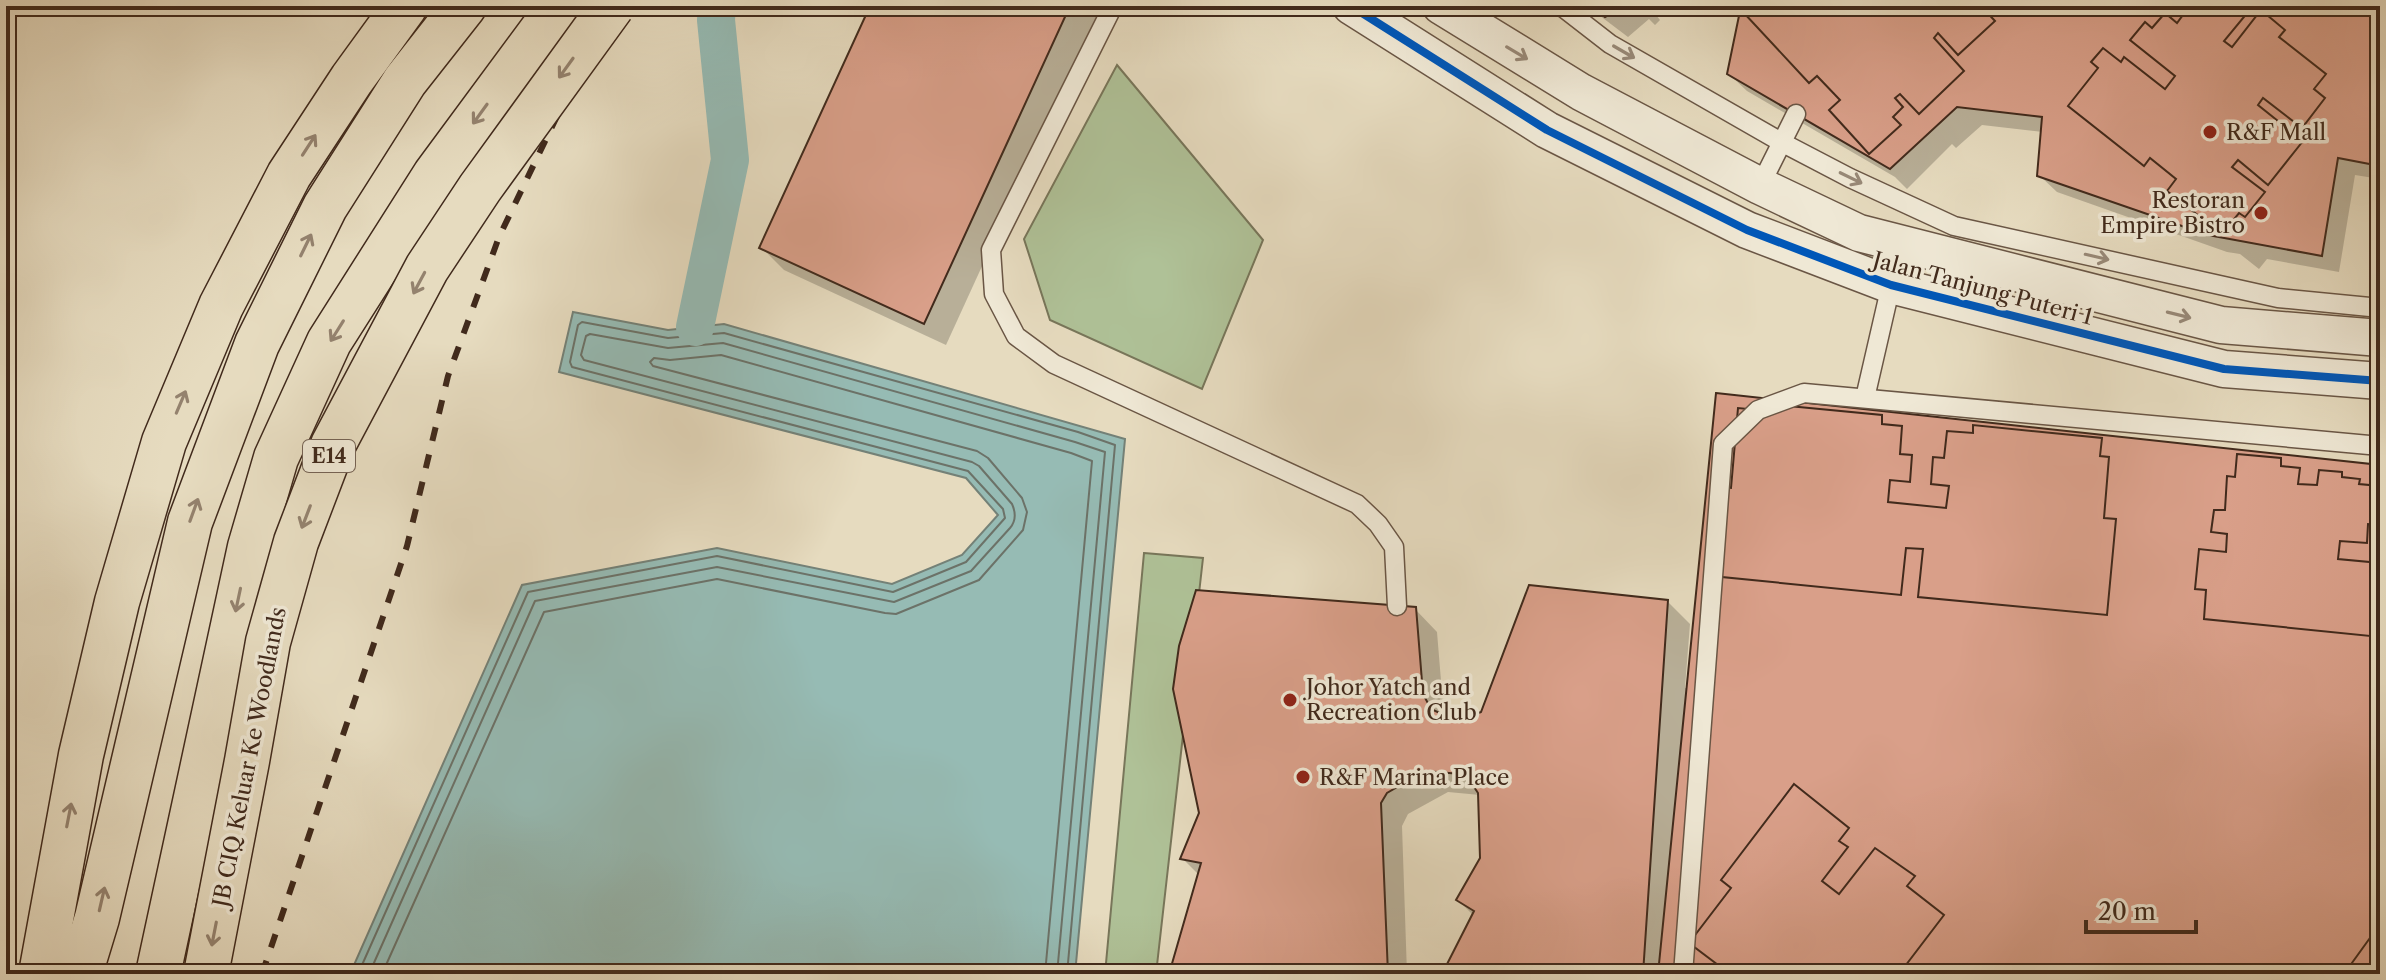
<svg xmlns="http://www.w3.org/2000/svg" width="2386" height="980" font-family="'Libre Caslon Text',serif">
<rect width="100%" height="100%" fill="#e6dbbf"/>
<filter id="stains"><feTurbulence type="fractalNoise" baseFrequency=".0025" numOctaves="4"/><feColorMatrix values="0 0 0 0 .2 0 0 0 0 .09 0 0 0 0 .02 0 0 0 .5 -.17"/></filter>
<radialGradient id="worn" r=".72"><stop offset=".6" stop-color="#630" stop-opacity="0"/><stop offset="1" stop-color="#630" stop-opacity=".3"/></radialGradient>
<g fill="#afc197" stroke="#78765a" stroke-width="2">
<polygon points="1117,65 1263,240 1202,389 1050,320 1024,239"/>
<polygon points="1144,553 1203,558 1156,974 1105,974"/>
</g>
<polygon fill="#96bbb4" stroke="#748177" stroke-width="2" points="573,312 668,330 724,324 1125,439 1075,974 350,974 522,585 717,548 892,584 962,555 998,515 966,478 559,372"/>
<g fill="#0003">
<polygon points="873,6 1101,6 946,345 784,270 762,248"/>
<polygon points="1587,6 1674,6 1656,15 1660,20 1655,25 1649,19 1628,37"/>
<polygon points="1721,6 2380,6 2380,179 2355,175 2339,272 2267,259 2259,269 2240,254 2227,252 2057,192 2039,175 2043,132 1982,125 1956,148 1952,144 1907,189 1895,177 1747,91 1729,74 1743,10"/>
<polygon points="2380,467 2380,974 1444,974 1474,916 1458,900 1482,858 1480,795 1448,792 1408,814 1402,826 1407,974 1171,974 1199,875 1182,858 1201,813 1415,609 1437,632 1444,717 1468,720 1667,601 1690,624 1685,688 1689,688"/>
</g>
<g fill="none" stroke-linecap="round" stroke-linejoin="round">
<g stroke="#6c7268" stroke-width="2">
<polyline points="358,974 528,592 717,556 893,592 966,562 1005,518 1003,509 968,471 572,367 570,362 578,325 582,322 668,338 724,333 1078,432 1115,445 1067,974"/>
<path d="M369,974L535,601L717,567L894,602L971,571L1010,528C1016,521 1016,513 1012,504L979,466L972,462L584,360L581,355L586,336L590,334L668,348L723,343L1075,442L1105,452L1057,974"/>
<polyline points="382,974 544,612 717,579 885,613 896,614 979,580 1023,530 1027,512 1022,498 988,458 977,451 653,366 650,362 654,358 670,360 721,355 1071,453 1092,461 1045,974"/>
</g>
<polyline stroke="#96bbb4" stroke-width="38" points="695,327 730,160 716,20 717,6"/>
</g>
<g fill="#d99f89" stroke="#412a1c" stroke-width="2">
<polygon points="870,6 1070,6 924,324 759,248"/>
<polygon points="1590,6 1625,6 1605,17"/>
<polygon points="1741,6 2380,6 2380,166 2338,158 2322,256 2208,235 2037,176 2042,117 1957,107 1890,169 1727,74"/>
<polygon points="1749,6 1838,6 1841,10 1845,6 1981,6 1995,21 1958,55 1938,33 1934,38 1964,71 1919,114 1900,94 1895,98 1903,107 1893,117 1901,125 1869,154 1829,110 1840,100 1817,76 1809,83 1743,12"/>
<polygon points="2186,6 2253,6 2224,41 2232,47 2261,10 2285,30 2279,37 2326,74 2314,89 2325,98 2302,128 2263,98 2258,105 2303,141 2268,185 2238,160 2232,167 2265,192 2245,217 2239,213 2222,234 2167,191 2176,179 2150,158 2144,166 2068,106 2098,68 2091,62 2103,48 2121,62 2124,57 2165,89 2175,76 2130,40 2145,22 2152,28 2165,13 2177,23 2188,8"/>
<polygon points="1716,393 2380,465 2380,974 1658,974"/>
<polygon points="1758,403 1882,415 1882,424 1902,426 1900,454 1912,455 1910,482 1890,480 1888,502 1946,508 1949,486 1931,484 1933,457 1944,458 1947,431 1973,433 1973,425 2102,438 2100,456 2109,457 2104,518 2116,519 2107,615 1918,597 1923,549 1906,548 1901,595 1712,576 1714,486 1731,488 1738,408 1758,410"/>
<polygon points="2237,454 2281,458 2281,466 2300,468 2298,484 2317,485 2319,470 2342,472 2342,477 2360,479 2359,484 2380,486 2378,506 2380,506 2380,525 2368,524 2367,543 2340,541 2338,559 2380,563 2380,637 2204,619 2206,590 2195,589 2199,549 2226,552 2227,534 2211,532 2214,510 2225,510 2227,476 2235,477"/>
<polygon points="1529,585 1668,600 1643,974 1442,974 1474,911 1456,900 1480,858 1478,793 1470,781 1461,774 1425,771 1387,793 1381,803 1388,974 1169,974 1201,863 1180,859 1199,813 1173,689 1179,646 1196,590 1416,607 1423,694 1431,709 1446,716 1468,718 1481,712"/>
<polygon points="1794,784 1849,828 1839,841 1848,847 1822,881 1839,894 1875,848 1915,876 1907,886 1944,915 1899,974 1730,974 1689,943 1731,888 1721,880"/>
<polygon points="2380,924 2380,974 2344,974"/>
</g>
<g fill="none" stroke-linecap="round" stroke-linejoin="round">
<defs>
<g id="service">
<polyline points="1113,6 991,250 994,294 1016,336 1054,364 1357,504 1378,524 1394,547 1397,606"/>
<polyline points="1561,6 1610,44 1781,142 1850,178 1954,226 2278,298 2380,308"/>
<polyline points="1760,186 1796,114"/>
<polyline points="1865,398 1891,285"/>
<polyline points="1683,974 1723,444 1758,410 1804,393 2380,446"/>
</g>
<g id="minor">
<polyline points="1351,6 1547,130 1747,230 1891,285 2224,369 2380,381"/>
<polyline points="1441,6 1581,92 1760,186 1859,233 2221,325 2380,338"/>
</g>
<g id="trunk">
<polyline points="41,974 81,755 117,602 164,442 221,306 289,175 352,79 405,6"/>
<polyline points="80,974 97,918 190,522 257,344 325,207 405,81 464,6"/>
<polyline points="158,974 250,547 276,458 329,342 435,175 560,6"/>
</g>
</defs>
<use href="#service" stroke="#6a5645" stroke-width="21"/>
<use href="#minor" stroke="#6a5645" stroke-width="39"/>
<use href="#trunk" stroke="#412a1c" stroke-width="47"/>
<use href="#service" stroke="#efe8d5" stroke-width="18"/>
<use href="#minor" stroke="#efe8d5" stroke-width="36"/>
<use href="#trunk" stroke="#e6dbbf" stroke-width="44"/>
<polyline stroke="#412a1c" stroke-width="6" stroke-dasharray="14 14" stroke-linecap="butt" points="262,974 407,546 448,376 499,237 610,6"/>
<defs>
<polyline id="trunk-bridge" points="206,974 247,761 268,642 296,542 333,445 427,268 480,188 612,6"/>
</defs>
<use href="#trunk-bridge" stroke="#412a1c" stroke-width="47" stroke-linecap="butt"/>
<use href="#trunk-bridge" stroke="#e6dbbf" stroke-width="44"/>
<defs>
<polyline id="cycleway" points="1351,6 1547,130 1747,230 1891,285 2224,369 2380,381"/>
</defs>
<use href="#cycleway" stroke="#efe8d5" stroke-width="13"/>
<use href="#cycleway" stroke="#0057b8" stroke-width="8"/>
</g>
<defs><path id="oneway-shaft" d="M-6 0H5M1.5-3L5.5 0L1.5 3" fill="none" stroke-width="1.6" stroke-linecap="round" stroke-linejoin="round" transform="scale(2)"/></defs>
<g stroke="#988978">
<use href="#oneway-shaft" transform="translate(1624 52) rotate(30)"/>
<use href="#oneway-shaft" transform="translate(1517 53) rotate(31)"/>
<use href="#oneway-shaft" transform="translate(1851 178) rotate(26)"/>
<use href="#oneway-shaft" transform="translate(2097 257) rotate(13)"/>
<use href="#oneway-shaft" transform="translate(2179 315) rotate(14)"/>
</g>
<g stroke="#94826e">
<use href="#oneway-shaft" transform="translate(566 68) rotate(126)"/>
<use href="#oneway-shaft" transform="translate(480 114) rotate(126)"/>
<use href="#oneway-shaft" transform="translate(309 145) rotate(-57)"/>
<use href="#oneway-shaft" transform="translate(306 245) rotate(-64)"/>
<use href="#oneway-shaft" transform="translate(419 283) rotate(118)"/>
<use href="#oneway-shaft" transform="translate(337 331) rotate(122)"/>
<use href="#oneway-shaft" transform="translate(181 402) rotate(-67)"/>
<use href="#oneway-shaft" transform="translate(194 510) rotate(-70)"/>
<use href="#oneway-shaft" transform="translate(306 517) rotate(111)"/>
<use href="#oneway-shaft" transform="translate(238 600) rotate(102)"/>
<use href="#oneway-shaft" transform="translate(69 815) rotate(-79)"/>
<use href="#oneway-shaft" transform="translate(102 899) rotate(-77)"/>
<use href="#oneway-shaft" transform="translate(214 934) rotate(101)"/>
</g>
<g fill="#8f2418" stroke="#efe8d5" stroke-width="3">
<circle cx="2210" cy="132" r="8"/>
<circle cx="2261" cy="213" r="8"/>
<circle cx="1290" cy="700" r="8"/>
<circle cx="1303" cy="777" r="8"/>
</g>
<g text-anchor="middle" stroke-width="7" stroke-linejoin="round" paint-order="stroke">
<rect fill="#efe8d5" stroke="#756354" stroke-width="2" x="303" y="440" width="52" height="32" rx="6"/>
<g font-size="20" font-weight="bold" fill="#412a1c">
<text x="329" y="463">E14</text>
</g>
<g font-size="22" fill="#412a1c" stroke="#efe8d5" text-anchor="start">
<text x="2226" y="140">R&amp;F Mall</text>
<text x="2245" y="208" text-anchor="end">Restoran<tspan x="2245" dy="25">Empire Bistro</tspan></text>
<text x="1306" y="695">Johor Yatch and<tspan x="1306" dy="25">Recreation Club</tspan></text>
<text x="1319" y="785">R&amp;F Marina Place</text>
</g>
<g font-size="22" fill="#412a1c" stroke="#efe8d5">
<text transform="translate(1983 288) rotate(15)" y="8">Jalan Tanjung Puteri 1</text>
<text transform="translate(249 757) rotate(-79)" y="8">JB CIQ Keluar Ke Woodlands</text>
</g>
</g>
<rect width="2386" height="980" fill="none" stroke="#e6dbbf" stroke-width="32"/>
<rect x="8" y="8" width="2370" height="964" fill="none" stroke="#412a1c" stroke-width="4"/>
<rect x="16" y="16" width="2354" height="948" fill="none" stroke="#412a1c" stroke-width="2"/>
<path d="M2086 920v12h110v-12" fill="none" stroke="#412a1c" stroke-width="4"/>
<text x="2098" y="920" font-size="24" fill="#412a1c" stroke="#efe8d5" stroke-width="6" paint-order="stroke">20 m</text>
<rect width="100%" height="100%" filter="url(#stains)"/>
<rect width="100%" height="100%" fill="url(#worn)"/>
</svg>
